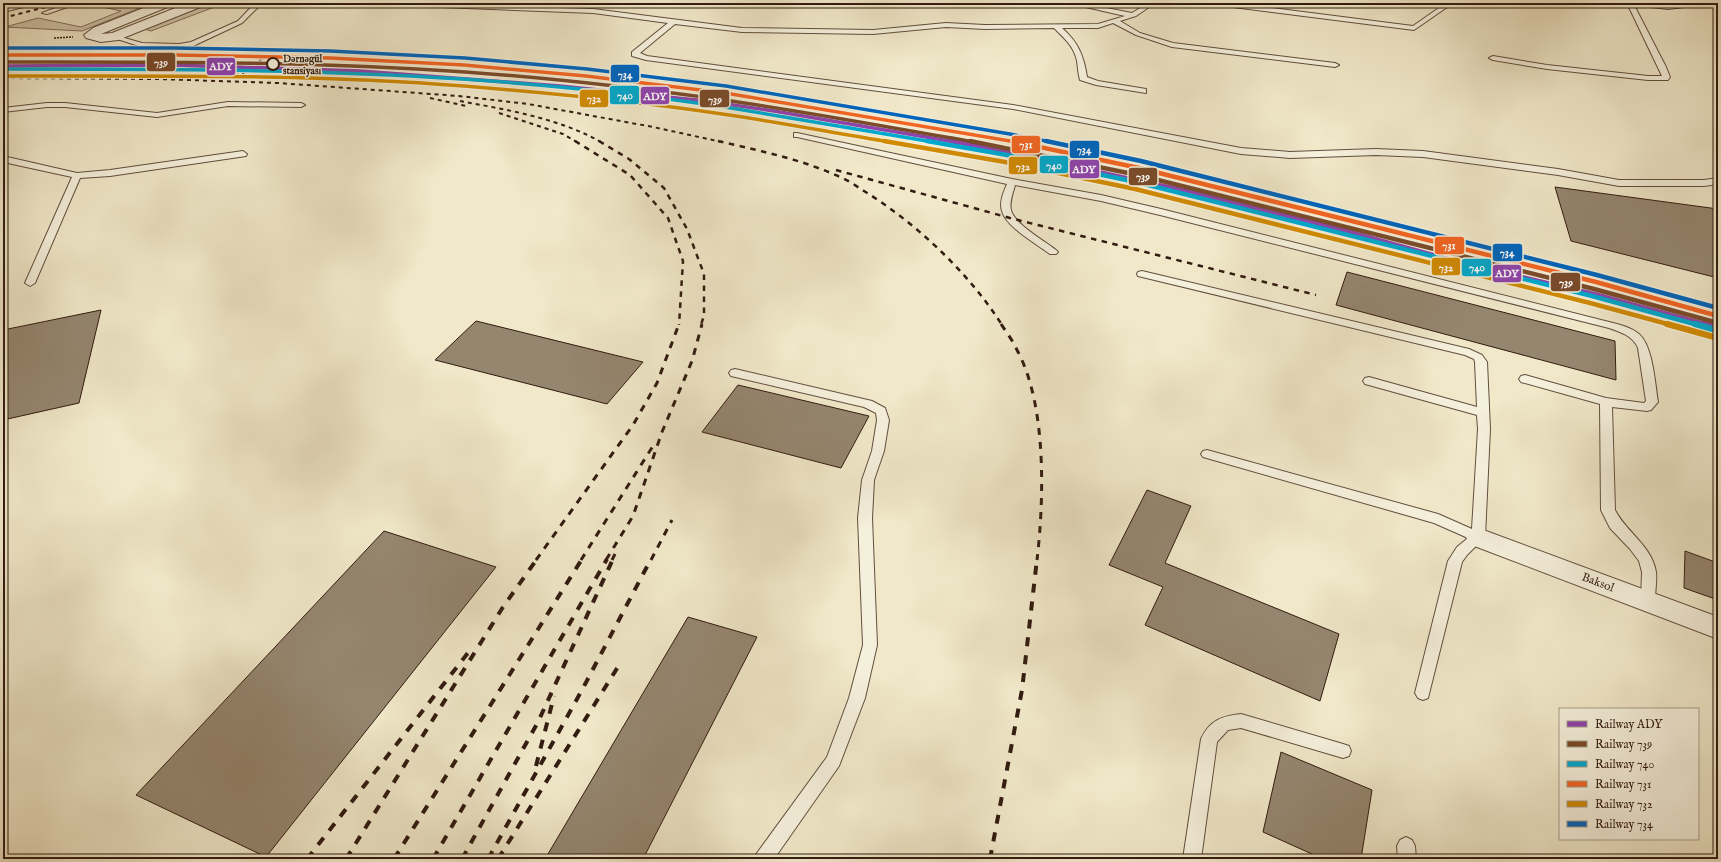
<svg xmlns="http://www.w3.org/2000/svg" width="1721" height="862" font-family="'IM FELL English',serif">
<rect width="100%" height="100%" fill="#f0e8c9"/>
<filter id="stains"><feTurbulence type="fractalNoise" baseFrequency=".005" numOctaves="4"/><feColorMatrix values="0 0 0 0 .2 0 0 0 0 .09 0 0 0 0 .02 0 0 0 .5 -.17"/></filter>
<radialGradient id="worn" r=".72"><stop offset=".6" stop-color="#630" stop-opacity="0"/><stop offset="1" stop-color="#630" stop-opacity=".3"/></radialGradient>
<g fill="#d0c5aa" stroke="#81705d">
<polygon points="90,3 152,3 82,31 5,27 38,18 81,27 121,11 88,4"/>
<polygon points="207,3 225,3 151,31 144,29"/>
</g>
<g fill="#958670" stroke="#321b10">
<polygon points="1555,187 1718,209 1718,278 1571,241"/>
<polygon points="1347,272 1615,341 1616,380 1336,305"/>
<polygon points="101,310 79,403 3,420 3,330"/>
<polygon points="476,321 643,362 607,404 435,360"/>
<polygon points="738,385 869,416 841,468 702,432"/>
<polygon points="1147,490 1191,506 1165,563 1339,634 1320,701 1145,625 1163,587 1109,565"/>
<polygon points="384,531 496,567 266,857 136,795"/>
<polygon points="1685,551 1718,563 1718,600 1684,588"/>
<polygon points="688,617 757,637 643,859 545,859"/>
<polygon points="1281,752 1372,790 1361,859 1323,859 1263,832"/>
</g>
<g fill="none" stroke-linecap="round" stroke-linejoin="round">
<defs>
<g id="service">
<polygon points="28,3 40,3 3,12 3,8"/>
<polygon points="69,3 79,3 47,14 42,13"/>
<path d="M218,3H235C232,6 223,6 219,5Z"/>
<polygon points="255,3 262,3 242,23 193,46 179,48 142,47 111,37 114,35 142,43 179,44 191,42 238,21"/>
<path d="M412,3L593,9L742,28L873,30L946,23L985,25L1098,24L1125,16L1068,3H1081L1132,13L1148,3H1155L1136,16L1120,21L1140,33L1173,43L1335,63L1339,65L1335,67L1172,47L1136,35L1113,23L1098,28H1062C1078,42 1084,56 1087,77L1098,81L1146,89V93L1096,85L1080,80C1078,74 1078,67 1077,61C1074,46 1064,38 1054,28L985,29L946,27L873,34L742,32L675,24L640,53L647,56L1013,105L1241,148L1290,152L1376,149L1423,151L1558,169L1619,180H1704L1718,178V184L1704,186H1619L1558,175L1423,157L1376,155L1290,158L1241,154L1013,109L646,60L632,56V52L668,23L593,13L415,6L413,5Z"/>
<polygon points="1214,3 1232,3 1413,26 1446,3 1453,3 1414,30 1217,5"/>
<polygon points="1627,3 1668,5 1704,3 1701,5 1668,9 1634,5 1666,67 1670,77 1668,80 1648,80 1547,69 1493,60 1489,58 1493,56 1547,65 1648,76 1662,76"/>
<polygon points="228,102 301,103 305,105 301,107 228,106 157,117 65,107 47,107 3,112 3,108 47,103 65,103 157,113"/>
<path d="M794,133H797L1012,179L1101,195L1161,209L1617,324C1625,326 1633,329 1639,334C1653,346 1655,384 1658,402L1651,410L1647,411L1612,407L1615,510C1626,532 1652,546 1656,572C1657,581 1655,591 1655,600L1653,604L1648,606L1643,604L1641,600L1642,572L1639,561L1630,549L1610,528L1601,510L1600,404L1521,382L1519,379L1521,376L1525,375L1606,398L1644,403L1646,401L1638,348C1633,336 1621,332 1609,328L1160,215L1101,201L1015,185C1013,193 1009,202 1011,210C1014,224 1045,241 1056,250L1058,252L1056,254H1050C1037,244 1006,227 1002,211C999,202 1004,191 1007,184L797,137H794Z"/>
<polygon points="243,151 247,154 246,156 110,176 80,178 35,283 30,286 25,283 72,177 3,162 3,156 77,173 110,170"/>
<polygon points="1142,271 1469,349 1482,355 1487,362 1490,429 1485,537 1467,555 1462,562 1428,698 1423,700 1418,698 1415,693 1448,561 1457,547 1468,538 1434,523 1203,457 1201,454 1203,451 1207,450 1438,514 1472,529 1478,429 1477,415 1365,384 1363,381 1365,378 1369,377 1477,407 1475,362 1474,359 1465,355 1138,276 1137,274 1138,272"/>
<polygon points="735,369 872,401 885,408 889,420 884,451 874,480 872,518 877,645 865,698 839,766 774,859 754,859 757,853 827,757 849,698 863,645 858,518 862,480 872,451 877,420 876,413 864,407 731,376 729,373 731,370"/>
<path d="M1241,714L1343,744L1349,746L1351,751L1349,756L1343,758L1241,728L1228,730L1217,742L1201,859H1183L1201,739C1210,720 1222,716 1241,714Z"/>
<polygon points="1406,837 1412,840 1415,846 1416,859 1398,859 1397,846 1400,840"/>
</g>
<polygon id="minor" points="1478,528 1718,617 1718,639 1469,544 1466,537 1469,530"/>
<polygon id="tertiary" points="156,3 172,3 170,6 101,34 112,33 188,3 205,3 203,6 118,40 101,42 86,38 84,35 93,28"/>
</defs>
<use href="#service" stroke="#624e3e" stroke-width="2"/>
<use href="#minor" stroke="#624e3e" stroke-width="2"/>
<use href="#tertiary" stroke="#624e3e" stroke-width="2"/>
<g stroke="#321b10" stroke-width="1.5" stroke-dasharray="2 1" stroke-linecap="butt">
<polyline points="54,38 73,37"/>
<polyline points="257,55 266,55"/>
<polyline points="231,74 241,75 267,55"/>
</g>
<use href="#service" fill="#f5f0dc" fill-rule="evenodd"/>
<use href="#minor" fill="#f5f0dc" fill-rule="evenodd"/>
<use href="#tertiary" fill="#f5f0dc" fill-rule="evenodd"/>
<g stroke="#321b10" stroke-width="2" stroke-dasharray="4 4" stroke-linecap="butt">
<polyline points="3,18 61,3"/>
<polyline points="3,78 158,79 278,83 459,96 528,104 653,127 722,142"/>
<polyline points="430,98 466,106"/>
<path d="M460,101C508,110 558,118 601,142"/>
<polyline points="499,113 563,134 577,142"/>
</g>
<g stroke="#321b10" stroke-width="2.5" stroke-dasharray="5.5 5.5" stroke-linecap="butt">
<polyline points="575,141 630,175 668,218 683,261 679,325"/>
<polyline points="599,141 629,159 664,188 687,229 704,274 704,315 701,325"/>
<path d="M718,141C760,151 801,159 840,177C848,180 856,186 864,191C916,223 969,273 1002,325"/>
<polyline points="836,170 1010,218 1316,295"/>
</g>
<g stroke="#321b10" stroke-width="3" stroke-dasharray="7 7" stroke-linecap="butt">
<path d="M1001,324C1007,333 1013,341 1017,350C1047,405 1044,500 1037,560"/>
<polyline points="536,560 633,425 657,383 679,324"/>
<polyline points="581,560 653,446"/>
<polyline points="606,560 633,516 662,432 692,361 702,324"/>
<polyline points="612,560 615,554"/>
<polyline points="651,560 672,520"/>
</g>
<g stroke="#321b10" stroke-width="4" stroke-dasharray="9 9" stroke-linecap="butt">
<polyline points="536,766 554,696"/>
<polyline points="307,859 471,649"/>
<polyline points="346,859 503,607 537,559"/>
<polyline points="394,859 582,559"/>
<polyline points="433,859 607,559"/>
<polyline points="462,859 538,722 613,559"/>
<polyline points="488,859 582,690 651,559"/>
<polyline points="498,859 621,662"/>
<polyline points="990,859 1022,690 1037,559"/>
</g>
<defs>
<polyline id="rail-1-far2" points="3,66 172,65 360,71 560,86 706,101 774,111 955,142"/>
<polyline id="rail-1-far1" points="950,141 987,148 1177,189 1320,224 1466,264 1594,294 1708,325"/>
<polyline id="rail-1" points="1704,324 1718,328"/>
<path id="rail-2-far1" d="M3,62C157,62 311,61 465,72C551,78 638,88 724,100C808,112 892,128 975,142"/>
<polyline id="rail-2" points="970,141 1138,175 1594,289 1718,323"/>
<path id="rail-3-far2" d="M3,69C156,69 310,69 463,79C549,85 639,94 725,107C794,118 864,131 933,142"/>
<polyline id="rail-3-far1" points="927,141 1007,155 1136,182 1592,296 1698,325"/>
<polyline id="rail-3" points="1695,324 1716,330"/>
<polyline id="rail-4-far1" points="3,55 175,55 330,58 464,65 586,76 725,93 1016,142"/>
<polyline id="rail-4" points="1011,141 1139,168 1596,282 1718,316"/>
<path id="rail-5-far2" d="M3,76C157,76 311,74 464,86C550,93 637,101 722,114C778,122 834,133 890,142"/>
<polyline id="rail-5-far1" points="884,141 1005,162 1135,189 1590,303 1671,325"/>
<polyline id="rail-5" points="1667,324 1714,337"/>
<polyline id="rail-6-far1" points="3,48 175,48 330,51 465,58 587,69 726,86 1010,134 1051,142"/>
<polyline id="rail-6" points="1046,141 1141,161 1597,275 1718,308"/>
</defs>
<use href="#rail-1-far2" stroke="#f5f0dc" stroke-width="5.5"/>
<use href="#rail-1-far1" stroke="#f5f0dc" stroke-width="7"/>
<use href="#rail-1" stroke="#f5f0dc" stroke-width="9"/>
<use href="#rail-2-far1" stroke="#f5f0dc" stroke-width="5.5"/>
<use href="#rail-2" stroke="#f5f0dc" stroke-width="7"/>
<use href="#rail-3-far2" stroke="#f5f0dc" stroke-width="5.5"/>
<use href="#rail-3-far1" stroke="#f5f0dc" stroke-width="7"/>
<use href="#rail-3" stroke="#f5f0dc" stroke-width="9"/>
<use href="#rail-4-far1" stroke="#f5f0dc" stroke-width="5.5"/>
<use href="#rail-4" stroke="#f5f0dc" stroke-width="7"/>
<use href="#rail-5-far2" stroke="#f5f0dc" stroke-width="5.5"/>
<use href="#rail-5-far1" stroke="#f5f0dc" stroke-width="7"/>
<use href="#rail-5" stroke="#f5f0dc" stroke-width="9"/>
<use href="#rail-6-far1" stroke="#f5f0dc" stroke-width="5.5"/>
<use href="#rail-6" stroke="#f5f0dc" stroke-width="7"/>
<use href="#rail-1-far2" stroke="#8e44ad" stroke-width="3.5"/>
<use href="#rail-1-far1" stroke="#8e44ad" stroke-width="4.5"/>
<use href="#rail-1" stroke="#8e44ad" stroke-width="6"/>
<use href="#rail-2-far1" stroke="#7a4b2a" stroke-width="3.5"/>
<use href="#rail-2" stroke="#7a4b2a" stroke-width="4.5"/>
<use href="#rail-3-far2" stroke="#00a9ce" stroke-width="3.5"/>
<use href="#rail-3-far1" stroke="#00a9ce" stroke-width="4.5"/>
<use href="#rail-3" stroke="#00a9ce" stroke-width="6"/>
<use href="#rail-4-far1" stroke="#f26522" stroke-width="3.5"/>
<use href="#rail-4" stroke="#f26522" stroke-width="4.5"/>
<use href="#rail-5-far2" stroke="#d08a03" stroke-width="3.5"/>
<use href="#rail-5-far1" stroke="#d08a03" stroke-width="4.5"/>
<use href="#rail-5" stroke="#d08a03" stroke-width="6"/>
<use href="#rail-6-far1" stroke="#0065bd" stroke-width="3.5"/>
<use href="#rail-6" stroke="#0065bd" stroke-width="4.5"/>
</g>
<circle fill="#f5f0dc" stroke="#321b10" stroke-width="2" cx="273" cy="64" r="6"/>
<g text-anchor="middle" stroke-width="3" stroke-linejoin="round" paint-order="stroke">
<g font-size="10" font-weight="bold" fill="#321b10" stroke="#f5f0dc" text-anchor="start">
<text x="283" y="62">Dərnəgül<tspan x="283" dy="12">stansiyası</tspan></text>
</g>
<g font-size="12" fill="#321b10" stroke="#f5f0dc">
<text transform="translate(1598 582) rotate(21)" y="4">Baksol</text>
</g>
</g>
<g stroke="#f5f0dc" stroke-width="1.5">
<rect x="146" y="52" width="30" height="20" rx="4" fill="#7a4b2a"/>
<rect x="206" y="57" width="30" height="19" rx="4" fill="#8e44ad"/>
<rect x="610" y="64" width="30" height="19" rx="4" fill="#0065bd"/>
<rect x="609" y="85" width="31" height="20" rx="4" fill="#00a9ce"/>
<rect x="640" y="86" width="30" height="19" rx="4" fill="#8e44ad"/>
<rect x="579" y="89" width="30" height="19" rx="4" fill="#d08a03"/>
<rect x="699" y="89" width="31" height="19" rx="4" fill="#7a4b2a"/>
<rect x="1011" y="135" width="30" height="19" rx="4" fill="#f26522"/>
<rect x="1069" y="140" width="31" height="19" rx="4" fill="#0065bd"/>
<rect x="1039" y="155" width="30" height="19" rx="4" fill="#00a9ce"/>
<rect x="1008" y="156" width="30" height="19" rx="4" fill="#d08a03"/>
<rect x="1069" y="159" width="31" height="20" rx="4" fill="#8e44ad"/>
<rect x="1128" y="167" width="30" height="19" rx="4" fill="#7a4b2a"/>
<rect x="1434" y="236" width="31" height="19" rx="4" fill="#f26522"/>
<rect x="1492" y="243" width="31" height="19" rx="4" fill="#0065bd"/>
<rect x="1431" y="257" width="30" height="19" rx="4" fill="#d08a03"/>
<rect x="1461" y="258" width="31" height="19" rx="4" fill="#00a9ce"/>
<rect x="1492" y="264" width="30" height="19" rx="4" fill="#8e44ad"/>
<rect x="1550" y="272" width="31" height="20" rx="4" fill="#7a4b2a"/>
</g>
<g font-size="11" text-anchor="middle" font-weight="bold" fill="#fff">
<text x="161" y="66">739</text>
<text x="221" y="70">ADY</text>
<text x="625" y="78">734</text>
<text x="625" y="99">740</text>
<text x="655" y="100">ADY</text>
<text x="594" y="102">732</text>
<text x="715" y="103">739</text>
<text x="1026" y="148">731</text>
<text x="1084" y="153">734</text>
<text x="1054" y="169">740</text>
<text x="1023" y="170">732</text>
<text x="1084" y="173">ADY</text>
<text x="1143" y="180">739</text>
<text x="1449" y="249">731</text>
<text x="1507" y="256">734</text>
<text x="1446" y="271">732</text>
<text x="1477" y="271">740</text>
<text x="1507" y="277">ADY</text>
<text x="1566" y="286">739</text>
</g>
<rect width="1721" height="862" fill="none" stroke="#f0e8c9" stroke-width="16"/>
<rect x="4" y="4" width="1713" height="854" fill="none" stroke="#321b10" stroke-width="2"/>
<rect x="8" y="8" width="1705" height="846" fill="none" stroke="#321b10"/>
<rect x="1559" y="708" width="140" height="132" fill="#f5f0dc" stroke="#a79b8a"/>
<rect x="1567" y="721" width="20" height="6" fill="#8e44ad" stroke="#a79b8a"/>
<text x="1595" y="728" font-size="12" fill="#321b10">Railway ADY</text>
<rect x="1567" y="741" width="20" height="6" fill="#7a4b2a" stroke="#a79b8a"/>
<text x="1595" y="748" font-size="12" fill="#321b10">Railway 739</text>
<rect x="1567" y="761" width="20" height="6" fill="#00a9ce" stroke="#a79b8a"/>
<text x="1595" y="768" font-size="12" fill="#321b10">Railway 740</text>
<rect x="1567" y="781" width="20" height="6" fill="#f26522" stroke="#a79b8a"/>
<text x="1595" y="788" font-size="12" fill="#321b10">Railway 731</text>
<rect x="1567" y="801" width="20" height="6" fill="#d08a03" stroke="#a79b8a"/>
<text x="1595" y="808" font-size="12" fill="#321b10">Railway 732</text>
<rect x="1567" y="821" width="20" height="6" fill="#0065bd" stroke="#a79b8a"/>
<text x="1595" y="828" font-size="12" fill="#321b10">Railway 734</text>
<rect width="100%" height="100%" filter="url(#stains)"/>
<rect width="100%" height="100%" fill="url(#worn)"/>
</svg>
